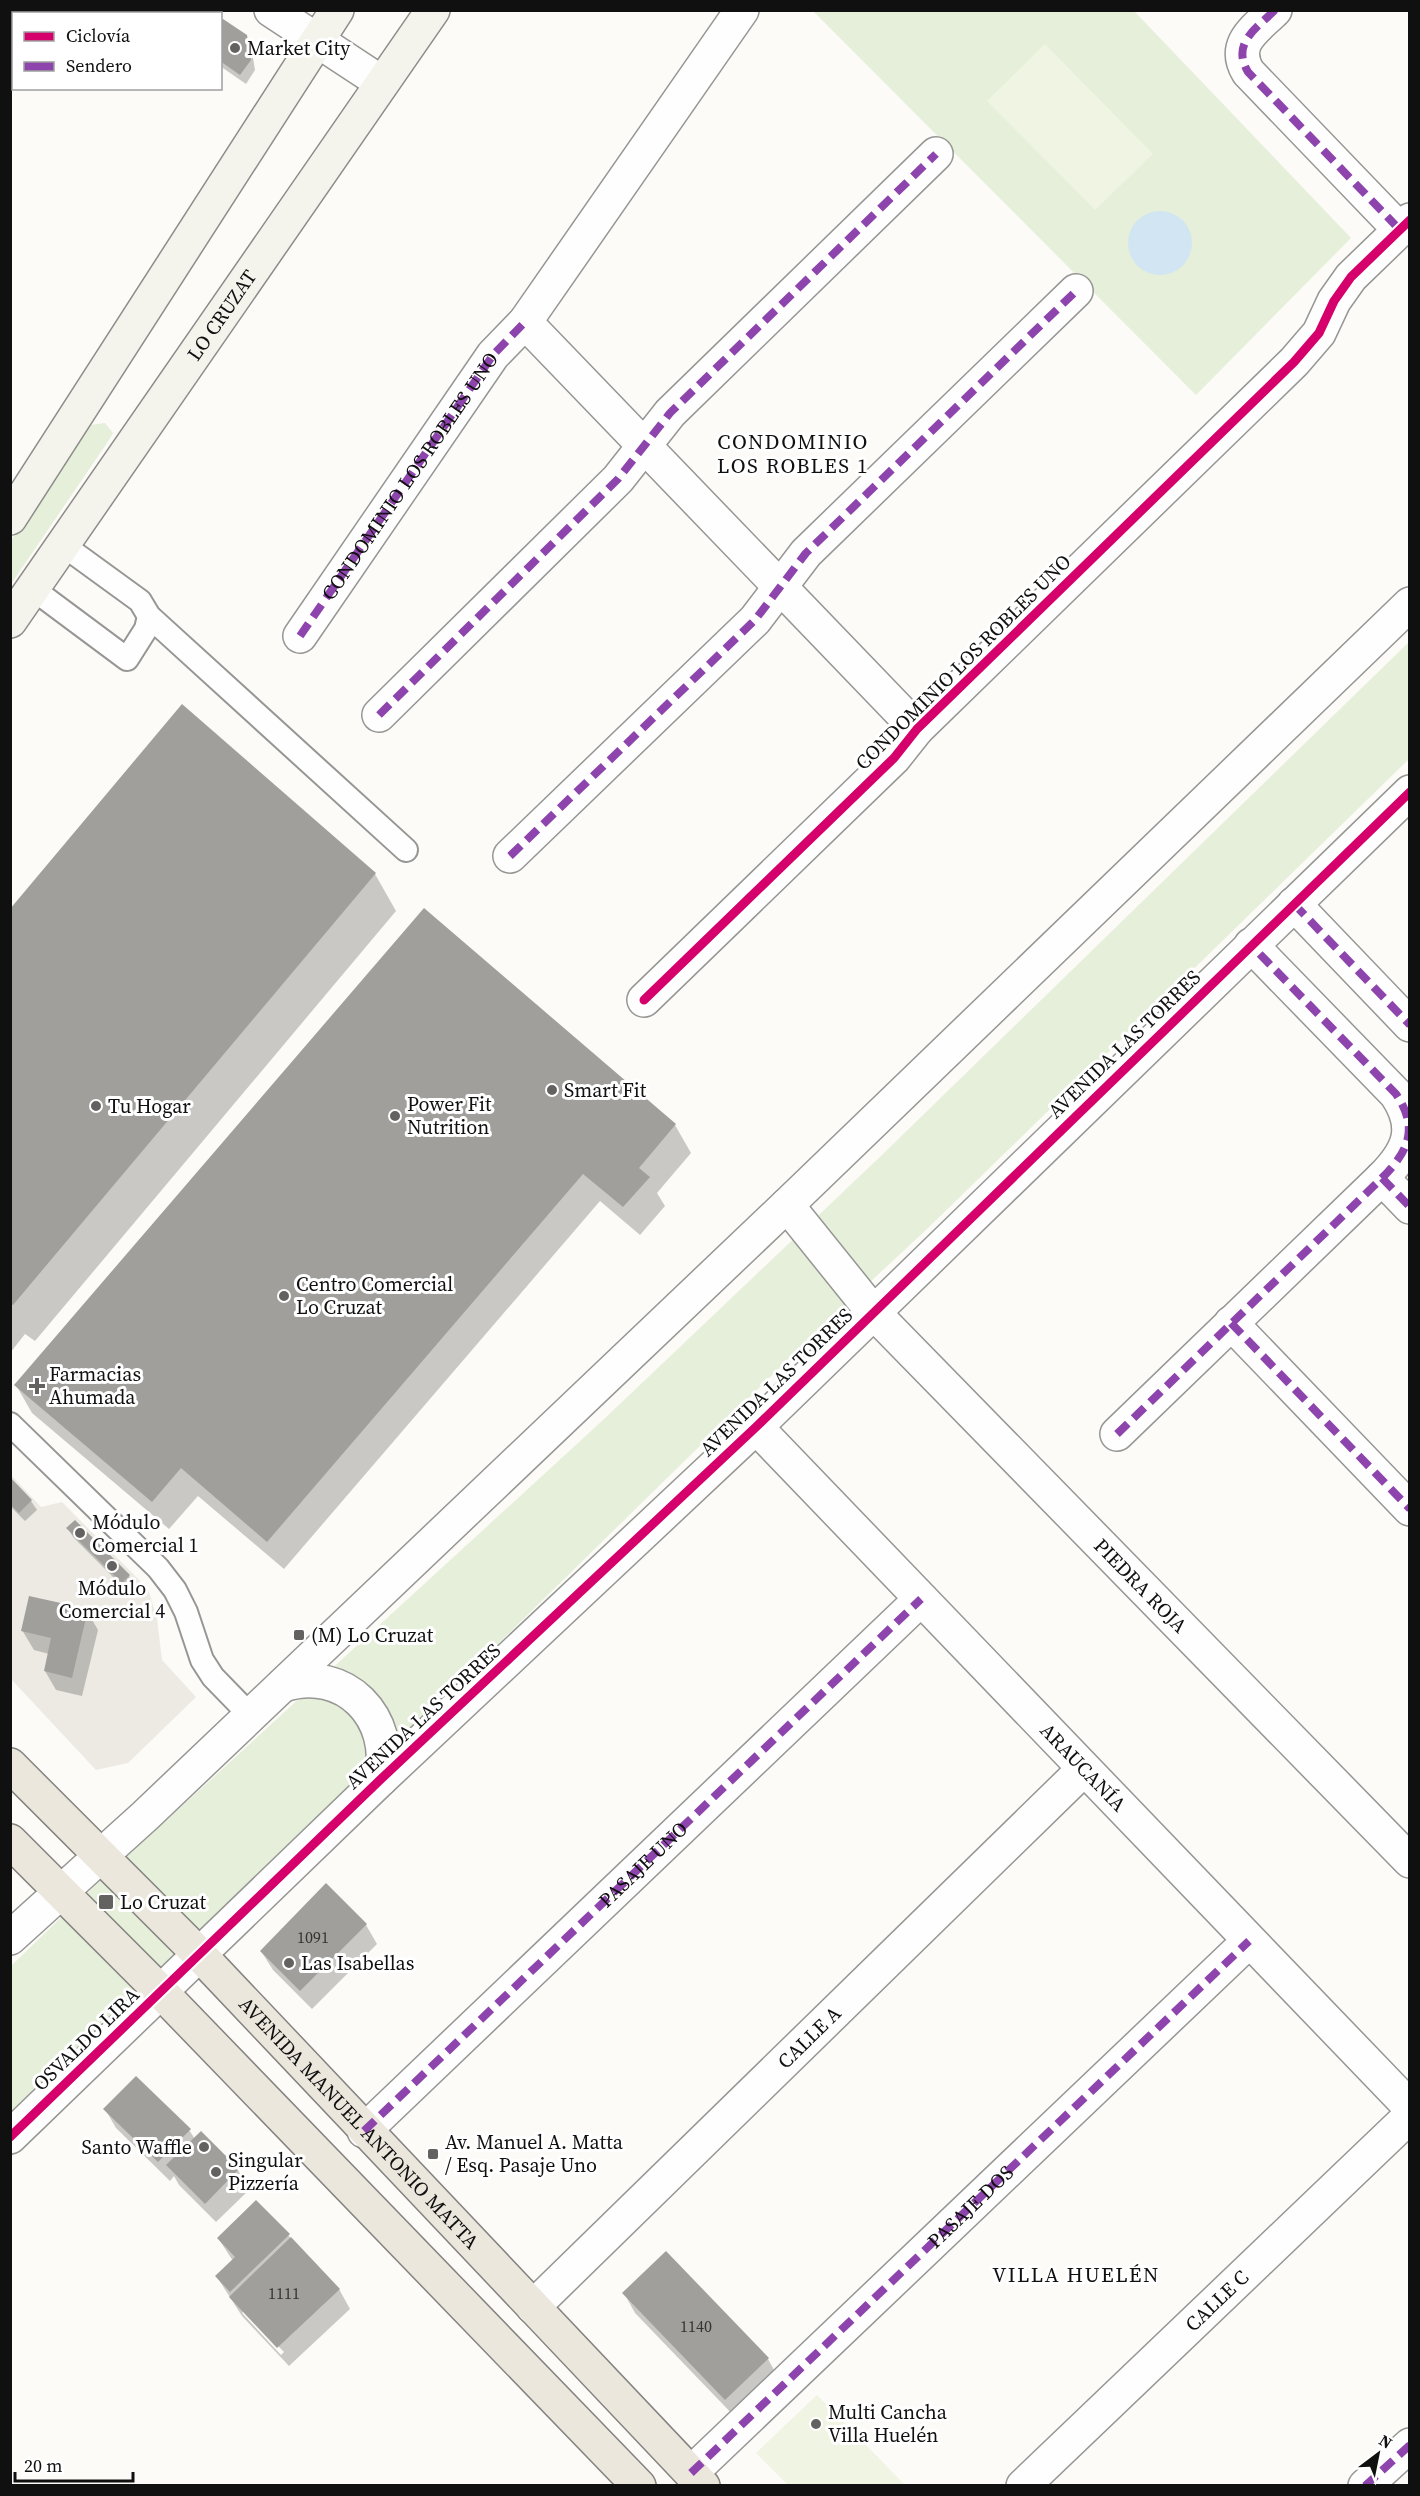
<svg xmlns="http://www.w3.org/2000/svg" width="1420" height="2496" font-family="'Source Serif 4',serif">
<rect width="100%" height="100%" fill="#fcfbf7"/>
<g fill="#e5efd9">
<polygon points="813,11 1134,11 1351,238 1196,395"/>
<polygon points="105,423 113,433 109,440 11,584 11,540 91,425"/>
<polygon points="1409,642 1409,759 928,1228 811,1337 11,2121 11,1966 73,1906 602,1421 883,1154"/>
</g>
<g fill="#eff4e3">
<polygon points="1045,44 1153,154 1095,210 987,101"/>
<polygon points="817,2395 905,2485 788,2485 756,2453"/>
</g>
<polygon fill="#eceae3" points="11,1475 41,1507 62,1502 148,1589 157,1618 162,1660 196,1697 128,1763 96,1770 11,1679"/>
<circle fill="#d1e5f2" cx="1160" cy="243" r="32"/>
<g fill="#0003" fill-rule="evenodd">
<polygon points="220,25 245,36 251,46 255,70 246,84 220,66"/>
<polygon points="375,874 396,911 35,1341 25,1334 10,1353 10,911"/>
<polygon points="675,1125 691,1153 657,1193 665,1206 640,1235 600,1201 284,1569 198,1496 169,1529 32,1413 16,1385"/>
<polygon points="10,1479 31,1501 37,1510 25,1521 10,1506"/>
<polygon points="68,1528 129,1576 134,1585 128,1592 73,1537"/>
<polygon points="87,1611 98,1630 82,1696 56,1690 45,1671 49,1654 34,1650 22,1630"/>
<polygon points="366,1925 377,1944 312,2009 273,1970 261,1951"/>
<polygon points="105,2109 189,2130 195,2139 201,2133 238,2170 249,2190 216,2222 179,2185 174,2176 170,2181 116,2128"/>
<path d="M288,2235L339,2289L350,2309L289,2366L242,2316L217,2277L233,2261L218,2238ZM244,2311L284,2352L281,2355L242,2313Z"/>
<polygon points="666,2253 768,2359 779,2379 737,2419 635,2313 624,2293"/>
</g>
<g fill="#a09f9c">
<polygon points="223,19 247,35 251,60 240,75 220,61 220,22"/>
<polygon points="182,704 376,873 13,1305 10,1303 10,909"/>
<polygon points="424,908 676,1124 639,1168 650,1177 623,1207 583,1174 267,1542 181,1468 152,1502 14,1385"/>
<polygon points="10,1477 32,1500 19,1513 10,1504"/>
<polygon points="75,1520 130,1575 122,1583 66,1528"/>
<polygon points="29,1596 88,1609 72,1678 44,1671 51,1638 21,1631"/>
<polygon points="326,1883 367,1924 300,1991 260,1951"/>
<polygon points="136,2076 191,2129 158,2162 103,2109"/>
<polygon points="201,2131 239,2169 205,2204 166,2165"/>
<polygon points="256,2200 290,2234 230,2292 215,2276 235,2257 217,2238"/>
<polygon points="291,2237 340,2289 277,2348 229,2297"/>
<polygon points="666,2251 769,2358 725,2400 622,2293"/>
</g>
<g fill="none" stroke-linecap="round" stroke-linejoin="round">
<defs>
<g id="service">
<polyline points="63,545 140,601 149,616 406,850"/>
<polyline points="33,589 127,659 146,629 149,616"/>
<polyline points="10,1424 158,1568 175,1590 186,1612 202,1660 213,1677 250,1715"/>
</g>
<g id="minor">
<polyline points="271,10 382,83"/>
<path d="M1275,10C1256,29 1231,43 1248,72L1400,230"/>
<polyline points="38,14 40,10"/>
<polyline points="10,55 14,50"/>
<polyline points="525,322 917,729"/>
<path id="s1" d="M300,636L493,355L525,322L742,10"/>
<polyline points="379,715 618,479 670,413 936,154"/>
<polyline points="510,856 755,620 806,553 1076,291"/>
<polyline points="1294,904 1410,1025"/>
<polyline points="644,1000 894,758 917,729 1294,362 1319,333 1334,301 1351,277 1410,220"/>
<polyline points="1382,1178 1410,1207"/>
<path id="s2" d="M787,1205L873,1312L1410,1861"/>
<polyline points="1231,1323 1410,1509"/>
<path id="s3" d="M756,1427L1410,2107"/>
<path d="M1117,1434L1382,1178C1409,1151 1419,1128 1396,1094L1251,945"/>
<polyline points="364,2131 921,1599"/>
<path id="s4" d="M533,2307L1084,1769"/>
<path id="s5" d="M691,2473L1249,1941"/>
<path id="s6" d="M1023,2486L1410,2116"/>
<polyline points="1365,2486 1410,2445"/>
</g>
<g id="tertiary">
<path d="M283,1685C345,1665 395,1718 381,1779"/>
<polyline points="10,1938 145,1816 787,1205 1410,604"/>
<polyline points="10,2137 381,1779 756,1427 1410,792"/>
</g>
<g id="secondary">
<polyline points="10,518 337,10"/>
<path id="s7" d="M10,621L433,10"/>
</g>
<g id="primary">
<path id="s8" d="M10,1765L199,1954L703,2486"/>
<polyline points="10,1841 161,1992 639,2486"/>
</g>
</defs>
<use href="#service" stroke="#969694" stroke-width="26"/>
<use href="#minor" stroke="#969694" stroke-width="36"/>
<use href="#tertiary" stroke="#969694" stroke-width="36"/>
<use href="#secondary" stroke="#8d8c8b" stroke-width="36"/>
<use href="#primary" stroke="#848381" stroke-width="36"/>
<use href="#service" stroke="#fffefe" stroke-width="22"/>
<use href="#minor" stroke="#fffefe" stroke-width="33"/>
<use href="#tertiary" stroke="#fffefe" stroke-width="33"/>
<use href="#secondary" stroke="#f4f4ed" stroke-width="33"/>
<use href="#primary" stroke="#ebe7dd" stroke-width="33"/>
<g stroke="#8e44ad" stroke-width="8" stroke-dasharray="15 8" stroke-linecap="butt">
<path d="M1275,10C1256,29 1231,43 1248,72L1400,230"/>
<polyline points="38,14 40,10"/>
<polyline points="10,55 14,50"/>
<polyline points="300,636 493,355 525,322"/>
<polyline points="379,715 618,479 670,413 936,154"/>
<polyline points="510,856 755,620 806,553 1076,291"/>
<polyline points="1294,904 1410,1025"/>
<polyline points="1382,1178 1410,1207"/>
<polyline points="1231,1323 1410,1509"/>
<path d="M1117,1434L1382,1178C1409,1151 1419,1128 1396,1094L1251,945"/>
<path id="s9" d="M364,2131L921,1599"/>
<polyline points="691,2473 1249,1941"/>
<polyline points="1365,2486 1410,2445"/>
</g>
<defs>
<g id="cycleway">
<polyline points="644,1000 894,758 917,729 1294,362 1319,333 1334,301 1351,277 1410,220"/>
<polyline points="10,2137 381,1779 756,1427 1410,792"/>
</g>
</defs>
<use href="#cycleway" stroke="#fff" stroke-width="13"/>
<use href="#cycleway" stroke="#d6006c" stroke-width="9"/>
</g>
<g fill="#636261" stroke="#fff" stroke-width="2">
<circle cx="235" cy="48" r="6"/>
<circle cx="552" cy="1090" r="6"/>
<circle cx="96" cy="1106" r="6"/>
<circle cx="395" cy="1116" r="6"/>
<circle cx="284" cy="1296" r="6"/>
<path d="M34 1377h6v6h6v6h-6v6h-6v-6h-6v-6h6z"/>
<circle cx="80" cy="1533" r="6"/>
<circle cx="112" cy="1566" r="6"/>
<rect x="293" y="1629" width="12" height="12" rx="3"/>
<rect x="98" y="1894" width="16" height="16" rx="3"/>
<circle cx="289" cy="1963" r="6"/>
<circle cx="204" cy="2147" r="6"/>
<rect x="427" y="2148" width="12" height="12" rx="3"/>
<circle cx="216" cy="2172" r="6"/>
<circle cx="816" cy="2424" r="6"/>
</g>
<g text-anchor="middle" stroke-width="6" stroke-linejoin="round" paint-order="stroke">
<g font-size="16" fill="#343433">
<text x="313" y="1943">1091</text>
<text x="284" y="2299">1111</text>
<text x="696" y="2332">1140</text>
</g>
<g font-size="20" fill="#101010" stroke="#fff" text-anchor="start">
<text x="247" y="55">Market City</text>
<text x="564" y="1097">Smart Fit</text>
<text x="407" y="1111">Power Fit<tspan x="407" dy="23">Nutrition</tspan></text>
<text x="108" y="1113">Tu Hogar</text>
<text x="296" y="1291">Centro Comercial<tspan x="296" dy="23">Lo Cruzat</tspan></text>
<text x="49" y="1381">Farmacias<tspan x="49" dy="23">Ahumada</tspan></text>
<text x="92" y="1529">Módulo<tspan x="92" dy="23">Comercial 1</tspan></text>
<text x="112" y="1595" text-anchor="middle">Módulo<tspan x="112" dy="23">Comercial 4</tspan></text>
<text x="311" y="1642">(M) Lo Cruzat</text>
<text x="120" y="1909">Lo Cruzat</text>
<text x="301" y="1970">Las Isabellas</text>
<text x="445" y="2149">Av. Manuel A. Matta<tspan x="445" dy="23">/ Esq. Pasaje Uno</tspan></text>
<text x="192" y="2154" text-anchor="end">Santo Waffle</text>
<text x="228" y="2167">Singular<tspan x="228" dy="23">Pizzería</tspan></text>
<text x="828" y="2419">Multi Cancha<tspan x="828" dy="23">Villa Huelén</tspan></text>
</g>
<g font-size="20" fill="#101010" stroke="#fff">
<text dy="7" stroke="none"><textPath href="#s7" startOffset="372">LO CRUZAT</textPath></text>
<text dy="7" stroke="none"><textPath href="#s1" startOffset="194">CONDOMINIO LOS ROBLES UNO</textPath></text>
<text transform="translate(963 662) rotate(-45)" y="7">CONDOMINIO LOS ROBLES UNO</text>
<text transform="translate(1124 1044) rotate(-44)" y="7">AVENIDA LAS TORRES</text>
<text transform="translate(776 1382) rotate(-44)" y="7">AVENIDA LAS TORRES</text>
<text dy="7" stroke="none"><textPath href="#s2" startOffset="520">PIEDRA ROJA</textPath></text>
<text transform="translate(423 1716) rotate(-43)" y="7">AVENIDA LAS TORRES</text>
<text dy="7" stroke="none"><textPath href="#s3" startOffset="472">ARAUCANÍA</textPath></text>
<text dy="7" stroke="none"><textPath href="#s9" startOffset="386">PASAJE UNO</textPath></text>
<text dy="7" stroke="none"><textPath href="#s4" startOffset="386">CALLE A</textPath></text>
<text transform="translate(86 2039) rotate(-44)" y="7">OSVALDO LIRA</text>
<text dy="7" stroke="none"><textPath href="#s8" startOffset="500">AVENIDA MANUEL ANTONIO MATTA</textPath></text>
<text dy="7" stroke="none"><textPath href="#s5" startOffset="386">PASAJE DOS</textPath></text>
<text dy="7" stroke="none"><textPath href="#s6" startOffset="268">CALLE C</textPath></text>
</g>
<g font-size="21" letter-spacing="1.5" fill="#101010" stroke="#fff">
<text x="793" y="449">CONDOMINIO<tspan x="793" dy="24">LOS ROBLES 1</tspan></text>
<text x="1076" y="2282">VILLA HUELÉN</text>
</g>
</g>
<rect width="1420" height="2496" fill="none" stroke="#101010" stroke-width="24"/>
<rect x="12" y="12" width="210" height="78" fill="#ffffff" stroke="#9f9f9f" stroke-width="1.5"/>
<rect x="24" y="32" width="30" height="9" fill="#d6006c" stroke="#9f9f9f" stroke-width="1.5"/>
<text x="66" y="42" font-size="18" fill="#101010">Ciclovía</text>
<rect x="24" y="62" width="30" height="9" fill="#8e44ad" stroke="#9f9f9f" stroke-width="1.5"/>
<text x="66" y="72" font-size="18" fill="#101010">Sendero</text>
<g transform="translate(1378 2454) rotate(32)" stroke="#ffffff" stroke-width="4.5" paint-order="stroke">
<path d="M0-4.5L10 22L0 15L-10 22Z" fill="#101010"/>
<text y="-9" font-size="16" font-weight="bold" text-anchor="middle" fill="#101010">N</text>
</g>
<path d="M15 2472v9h118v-9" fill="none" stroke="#101010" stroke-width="3"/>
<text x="24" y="2472" font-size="18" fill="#101010" stroke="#ffffff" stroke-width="4.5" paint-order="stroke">20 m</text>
</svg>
